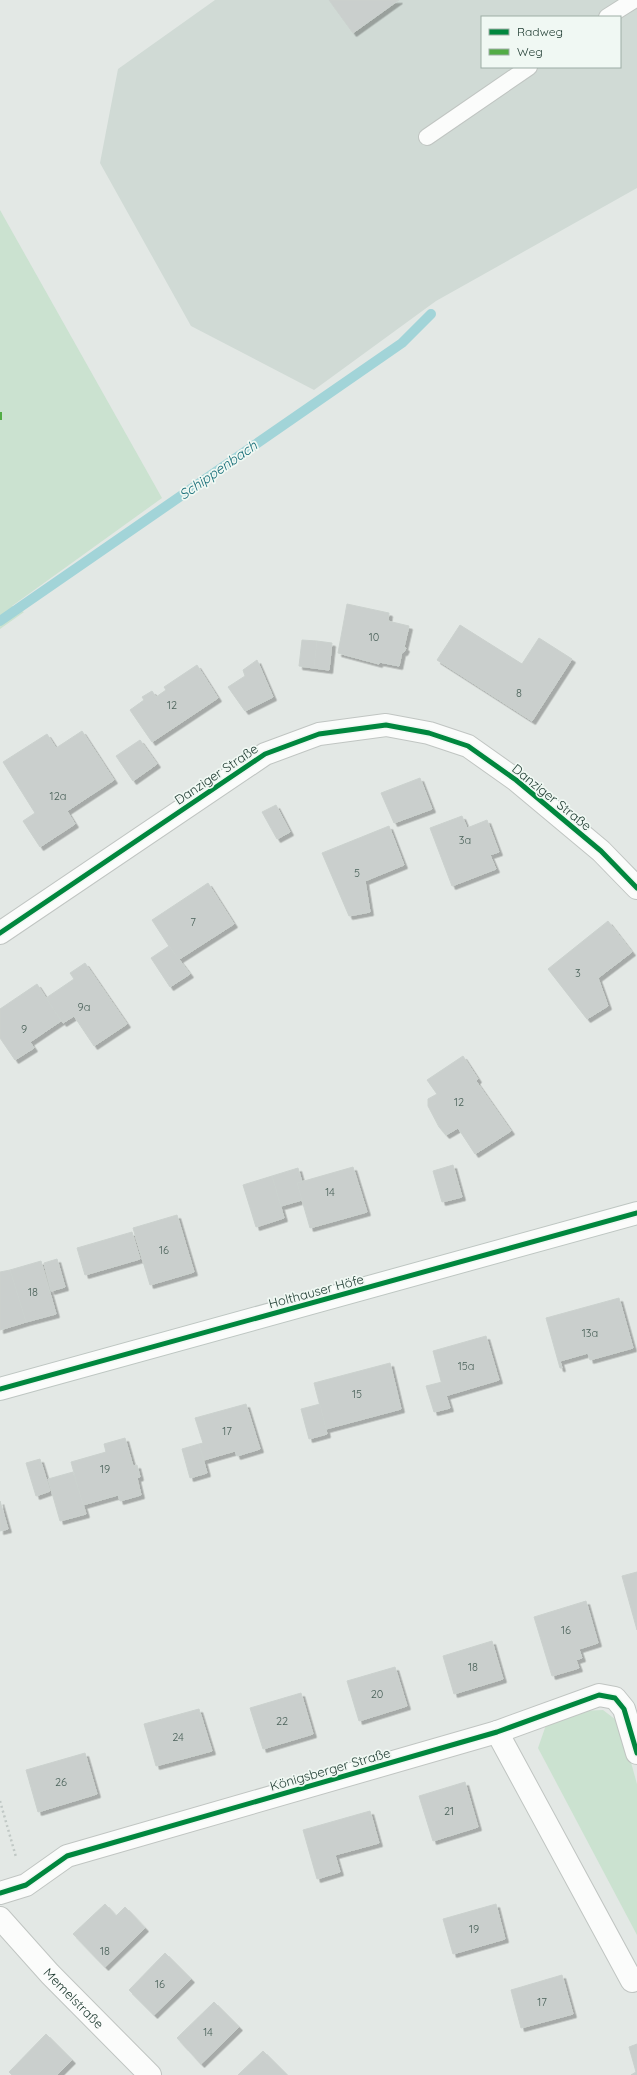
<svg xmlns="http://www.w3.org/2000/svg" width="637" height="2075" font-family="Quicksand,sans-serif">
<defs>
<filter id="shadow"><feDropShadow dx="3.5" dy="3.5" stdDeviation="0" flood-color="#0004"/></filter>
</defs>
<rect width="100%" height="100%" fill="#e3e8e5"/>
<path fill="#d0dad5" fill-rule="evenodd" d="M215,0H637V188L436,301L314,390L191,326L100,163L118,69ZM482,17H620V67H482Z"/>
<g fill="#cbe2d0">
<polygon points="0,210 162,498 12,606 24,612 0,629"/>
<polygon points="603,1710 620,1723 637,1784 637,1935 538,1748 546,1725 580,1711"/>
</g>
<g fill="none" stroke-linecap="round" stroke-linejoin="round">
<polyline stroke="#a2d4d8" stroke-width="10" points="0,621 402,343 431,314"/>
</g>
<g fill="#cacfcd" stroke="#cbd1ce" filter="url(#shadow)">
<polygon points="329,0 399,0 353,33"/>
<polygon points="347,604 389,613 388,621 409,626 404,647 406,648 404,652 402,652 399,666 379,662 379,664 338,653"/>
<polygon points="460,625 522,664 539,638 572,659 532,721 437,660"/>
<polygon points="302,640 317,641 314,668 299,666"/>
<polygon points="317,641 332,643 329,670 314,668"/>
<polygon points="257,660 273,697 245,711 228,687 245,676 243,670"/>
<polygon points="197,665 218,698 152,742 130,710 144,700 142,697 152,691 156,697 166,690 164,687"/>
<polygon points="82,731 114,780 67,811 75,824 40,847 23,821 35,813 3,762 47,734 56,748"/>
<polygon points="140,740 157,764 133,781 116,756"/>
<polygon points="420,778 432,809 394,823 381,793"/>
<polygon points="276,805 290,832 277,839 262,812"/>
<polygon points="462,816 467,828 487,820 499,852 490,855 496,869 452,886 430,828"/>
<polygon points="389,826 404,865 365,881 370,912 349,916 322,853"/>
<polygon points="208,883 234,924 178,960 152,920"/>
<polygon points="608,921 632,952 598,978 608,1006 587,1019 548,969"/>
<polygon points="169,946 190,974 170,987 151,958"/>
<polygon points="85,963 127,1024 94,1046 74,1016 63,1023 46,998 74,979 70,973"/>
<polygon points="37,984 61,1021 30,1042 34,1048 15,1060 0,1038 0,1009"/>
<polygon points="463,1056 478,1079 476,1081 511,1131 475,1154 458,1128 446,1135 439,1127 428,1106 428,1099 437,1094 427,1080"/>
<polygon points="453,1165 462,1197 442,1202 433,1171"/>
<polygon points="353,1167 367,1212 310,1228 297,1183"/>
<polygon points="298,1168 302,1182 297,1183 302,1200 281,1206 272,1176"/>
<polygon points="272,1176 284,1218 256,1227 243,1185"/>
<polygon points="177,1215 194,1272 150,1285 133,1228"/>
<polygon points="132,1232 140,1259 85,1275 77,1248"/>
<polygon points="57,1259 65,1287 51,1291 44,1263"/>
<polygon points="41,1261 56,1314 26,1322 10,1270"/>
<polygon points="10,1270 26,1322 0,1330 0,1272"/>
<polygon points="619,1298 633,1348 590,1360 588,1353 560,1361 562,1368 560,1368 546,1318"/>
<polygon points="486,1336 499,1380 445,1396 433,1351"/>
<polygon points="390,1363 401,1409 326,1429 314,1383"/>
<polygon points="442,1382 450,1408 434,1412 426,1386"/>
<polygon points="246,1404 260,1449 237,1456 235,1451 204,1460 199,1444 203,1443 195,1418"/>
<polygon points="320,1404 327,1434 309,1439 301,1409"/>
<polygon points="125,1438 133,1466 137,1465 140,1477 137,1478 141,1495 120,1501 118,1495 83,1505 71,1462 106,1452 104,1444"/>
<polygon points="199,1444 207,1473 190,1478 182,1449"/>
<polygon points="40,1459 50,1491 36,1496 26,1463"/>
<polygon points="73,1472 86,1514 60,1521 48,1479"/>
<polygon points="0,1501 8,1529 0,1531"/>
<polygon points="637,1572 637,1630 622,1576"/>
<polygon points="586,1601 598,1643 579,1649 582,1658 576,1660 579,1668 552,1676 534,1617"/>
<polygon points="492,1641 503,1679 454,1694 443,1656"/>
<polygon points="395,1667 407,1706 359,1721 347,1681"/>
<polygon points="301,1693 313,1734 263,1749 250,1708"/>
<polygon points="199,1709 212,1751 156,1766 144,1724"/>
<polygon points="85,1753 97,1794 38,1812 26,1770"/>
<polygon points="465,1782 478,1827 433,1841 419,1796"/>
<polygon points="370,1811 379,1843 335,1855 340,1872 317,1879 303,1830"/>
<polygon points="105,1904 116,1916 125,1907 145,1928 105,1967 73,1934"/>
<polygon points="496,1904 505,1939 453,1954 443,1919"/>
<polygon points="165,1953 191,1979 154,2015 129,1990"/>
<polygon points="562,1975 573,2014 521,2028 511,1990"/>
<polygon points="214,2002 239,2027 201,2064 177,2038"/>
<polygon points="46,2034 72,2060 57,2075 12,2075 9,2072"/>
<polygon points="637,2044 637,2075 631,2075 636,2072 629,2047"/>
<polygon points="263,2051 287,2075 238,2075"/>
</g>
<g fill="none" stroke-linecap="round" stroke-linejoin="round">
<defs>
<g id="lane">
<polyline points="607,17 634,0"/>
<polyline points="427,137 529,67"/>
</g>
<g id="street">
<polyline points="0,933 265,754 319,734 386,725 429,733 468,746 516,780 601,851 637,888"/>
<polyline points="497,1732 632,1981 637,1979"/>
<polyline points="0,1893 26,1885 67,1856 497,1732 599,1695 615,1698 624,1709 637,1753"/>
<path id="s1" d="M0,1918L50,1974L150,2075"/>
</g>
<polyline id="secondary" points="0,1389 637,1213"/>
</defs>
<use href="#lane" stroke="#c0c5c2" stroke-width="18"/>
<use href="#street" stroke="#c0c5c2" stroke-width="24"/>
<use href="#secondary" stroke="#bec6c2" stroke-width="24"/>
<polyline stroke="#c0c8c5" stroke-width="2.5" stroke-dasharray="2 3" stroke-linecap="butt" points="0,1801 16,1857"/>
<use href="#lane" stroke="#fbfcfb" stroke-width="16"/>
<use href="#street" stroke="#fbfcfb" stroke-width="22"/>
<use href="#secondary" stroke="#fbfcfb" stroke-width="22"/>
<polyline stroke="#52ac45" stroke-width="4" stroke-dasharray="8 4" stroke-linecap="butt" points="0,412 0,424"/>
<defs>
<g id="cycleway">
<polyline points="0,933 265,754 319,734 386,725 429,733 468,746 516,780 601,851 637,888"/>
<polyline points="0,1389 637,1213"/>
<polyline points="0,1893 26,1885 67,1856 497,1732 599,1695 615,1698 624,1709 637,1753"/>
</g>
</defs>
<use href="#cycleway" stroke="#f0f8f3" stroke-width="8"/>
<use href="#cycleway" stroke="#00873e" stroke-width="5"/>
</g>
<g text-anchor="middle" stroke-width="3.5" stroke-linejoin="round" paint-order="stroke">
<g font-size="11" fill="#4b625a">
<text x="374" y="641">10</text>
<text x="519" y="697">8</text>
<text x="172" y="709">12</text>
<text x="58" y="800">12a</text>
<text x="465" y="844">3a</text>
<text x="357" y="877">5</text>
<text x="193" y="926">7</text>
<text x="578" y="977">3</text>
<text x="84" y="1011">9a</text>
<text x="24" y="1033">9</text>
<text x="459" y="1106">12</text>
<text x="330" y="1196">14</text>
<text x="164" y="1254">16</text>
<text x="33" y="1296">18</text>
<text x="590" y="1337">13a</text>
<text x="466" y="1370">15a</text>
<text x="357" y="1398">15</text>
<text x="227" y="1435">17</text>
<text x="105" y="1473">19</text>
<text x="566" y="1634">16</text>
<text x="473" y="1671">18</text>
<text x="377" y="1698">20</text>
<text x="282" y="1725">22</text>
<text x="178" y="1741">24</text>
<text x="61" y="1786">26</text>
<text x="449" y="1815">21</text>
<text x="474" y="1933">19</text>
<text x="105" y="1955">18</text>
<text x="160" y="1988">16</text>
<text x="542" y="2006">17</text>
<text x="208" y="2036">14</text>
</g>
<g font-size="13" fill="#203c32" stroke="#f0f8f3">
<text transform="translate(216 774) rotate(-34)" y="5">Danziger Straße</text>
<text transform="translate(552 797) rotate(39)" y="5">Danziger Straße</text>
<text transform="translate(316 1291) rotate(-15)" y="5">Holthauser Höfe</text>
<text transform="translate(330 1769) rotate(-16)" y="5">Königsberger Straße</text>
<text dy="5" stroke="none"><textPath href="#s1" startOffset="109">Memelstraße</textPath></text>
</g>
<g font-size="14" font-style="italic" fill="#196f79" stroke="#f0f8f3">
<text transform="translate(218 470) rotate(-35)" y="5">Schippenbach</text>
</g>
</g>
<rect x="481" y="16" width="140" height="52" fill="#f0f8f3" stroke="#9dada6"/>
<rect x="489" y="29" width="20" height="6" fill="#00873e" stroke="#9dada6"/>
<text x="517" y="36" font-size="12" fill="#203c32">Radweg</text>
<rect x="489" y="49" width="20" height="6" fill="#52ac45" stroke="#9dada6"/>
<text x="517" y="56" font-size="12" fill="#203c32">Weg</text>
</svg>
